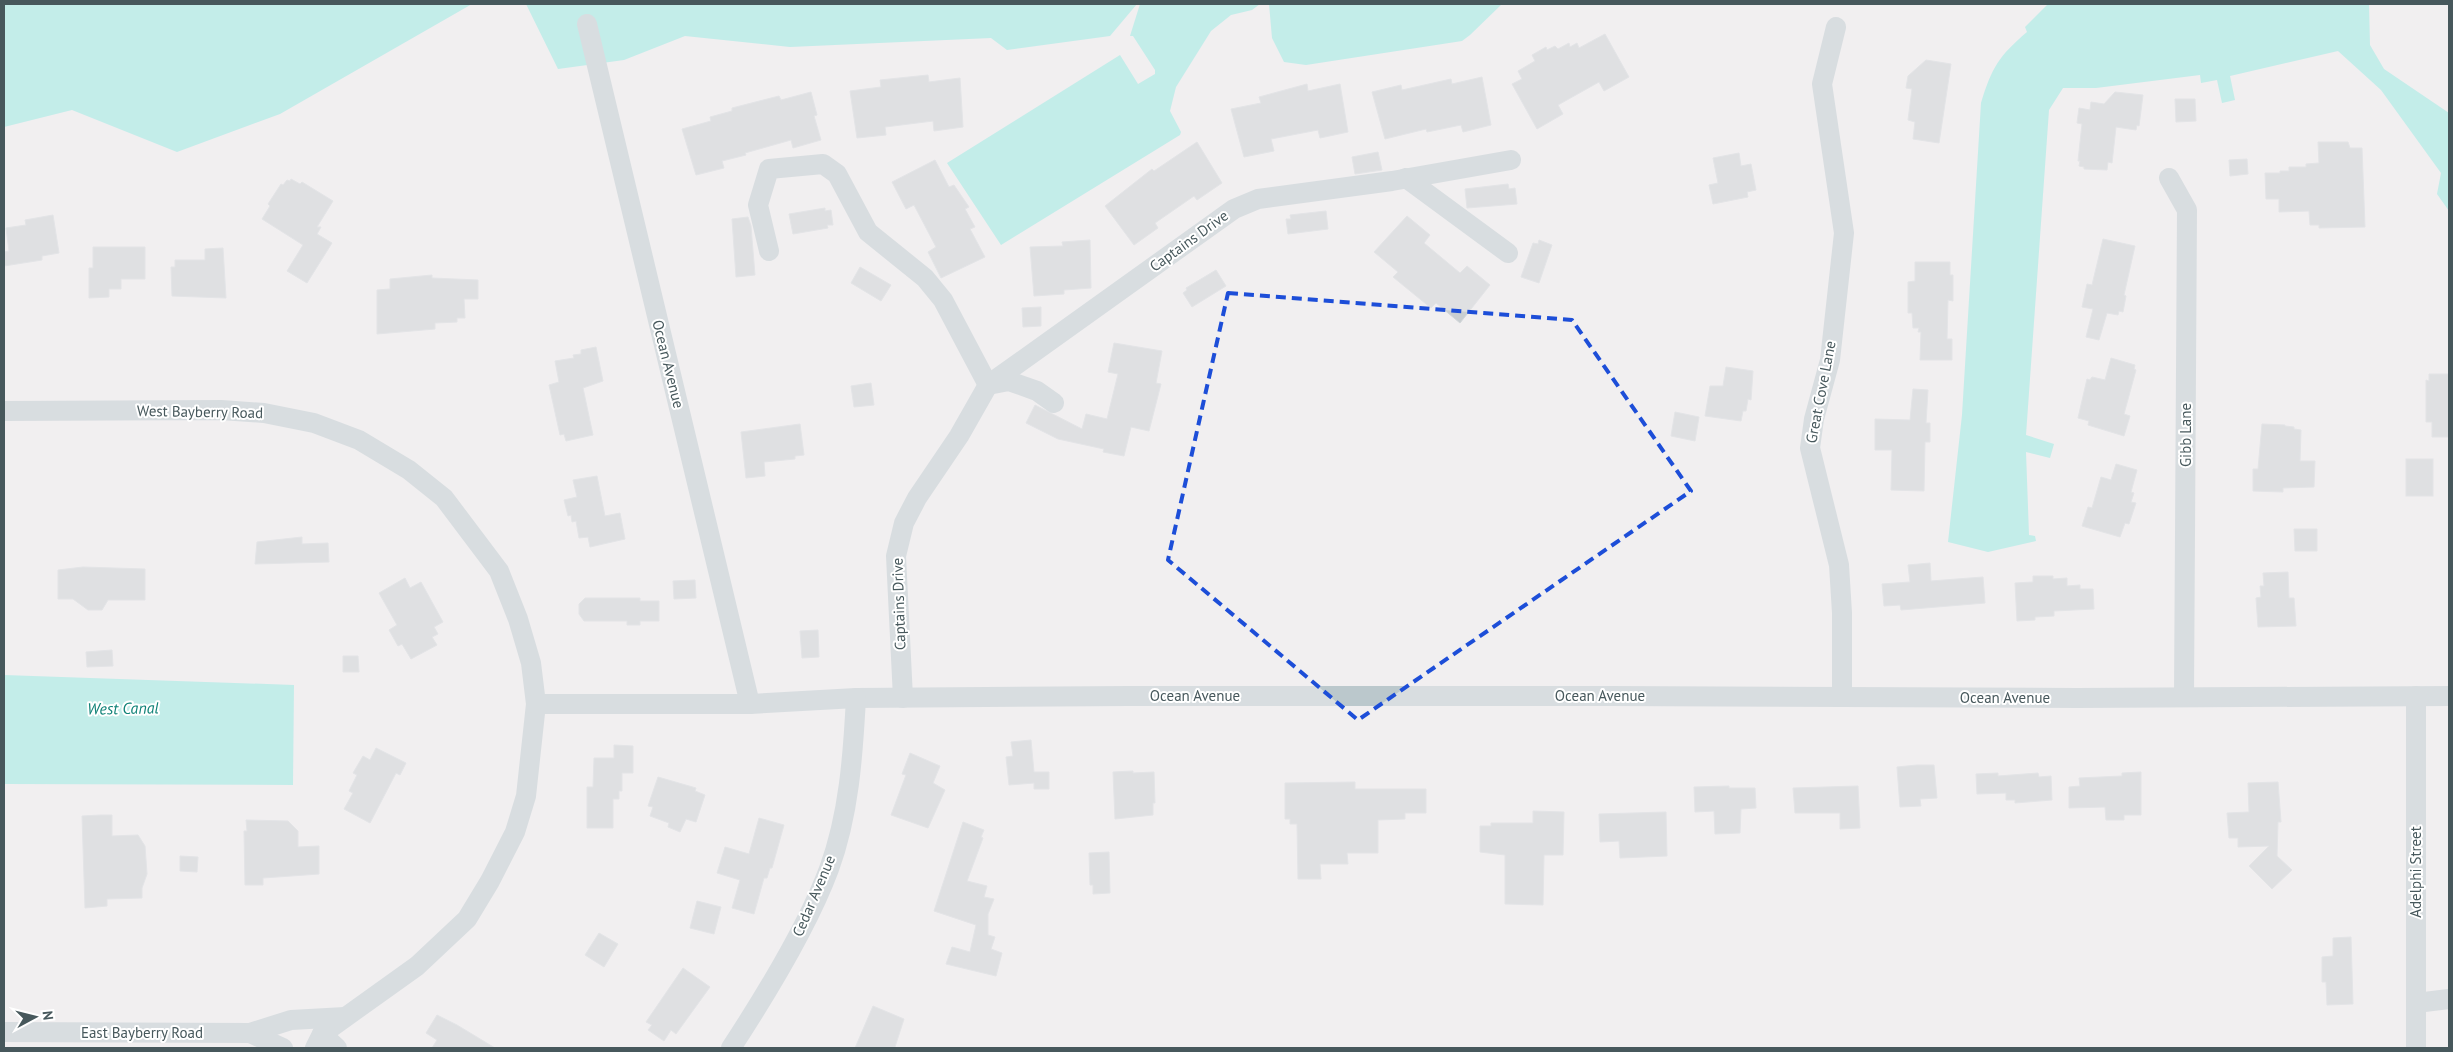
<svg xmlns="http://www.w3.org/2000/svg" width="2453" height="1052" font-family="'PT Sans',sans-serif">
<rect width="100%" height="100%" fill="#f1eff0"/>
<g fill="#8ceae1">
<polygon points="4,4 472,4 280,114 177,152 72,110 4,127"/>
<polygon points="526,4 1137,4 1110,36 1007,50 991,38 790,47 685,36 624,60 558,69"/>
<polygon points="1140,4 1260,4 1252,10 1231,15 1211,31 1176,87 1170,111 1181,132 1180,135 1001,245 947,163 1120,55 1138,84 1155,74 1155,70 1133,36 1130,36"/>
<polygon points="1269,4 1502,4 1470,35 1462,41 1306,65 1284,62 1272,38"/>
<path d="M2048,4H2369L2370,45L2384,69L2449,113V211L2437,194L2441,173L2381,90L2338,51L2230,76L2235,100L2222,103L2217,80L2201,83L2200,75L2096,88H2063L2049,110L2026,435L2054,444L2050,458L2026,452L2029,535L2035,536L2036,541L1988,552L1948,542L1962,415L1981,103C1992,67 1999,56 2027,32L2025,27Z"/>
<polygon points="4,675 294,685 293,785 4,784"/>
</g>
<g fill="#c9ced1" stroke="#d3d7da">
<polygon points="1605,34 1629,77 1604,91 1599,82 1558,105 1563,114 1537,129 1512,84 1522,79 1518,71 1535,61 1532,55 1546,47 1547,50 1555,46 1558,49 1569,43 1570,47 1577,43 1579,48"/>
<polygon points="1926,60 1951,64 1939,143 1913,139 1915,122 1908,120 1912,89 1906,88 1908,76"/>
<polygon points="928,75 929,82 960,78 963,127 934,131 933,121 885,127 886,135 857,138 850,91 881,87 880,80"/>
<polygon points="1482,77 1491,125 1463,132 1461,125 1427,132 1426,129 1385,139 1372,92 1401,85 1402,90 1451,79 1452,84"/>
<polygon points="1307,84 1308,91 1340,84 1348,132 1320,138 1318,130 1271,139 1274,151 1244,157 1231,109 1261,103 1259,97"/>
<polygon points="811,92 817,115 814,116 821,140 793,148 791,140 745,153 746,155 722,161 724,168 696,175 682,129 711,121 710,117 732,111 732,108 779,96 781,100"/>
<polygon points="2115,92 2143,95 2139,126 2137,125 2136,130 2116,127 2112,163 2108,162 2107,170 2084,169 2084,167 2079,166 2080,161 2078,161 2082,124 2077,123 2079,108 2090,110 2091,102 2104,104"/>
<polygon points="2175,99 2195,99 2196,121 2176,122"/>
<polygon points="1197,142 1222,183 1197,200 1194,196 1155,223 1158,228 1134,245 1105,206 1152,169 1154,171"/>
<polygon points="2318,142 2348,142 2350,148 2362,148 2365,227 2319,228 2319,225 2310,225 2309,211 2279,212 2279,199 2266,199 2265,173 2280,173 2280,171 2289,171 2289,167 2306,167 2306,164 2319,163"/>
<polygon points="1378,152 1382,170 1355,174 1352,157"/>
<polygon points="1739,153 1741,166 1751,164 1756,190 1747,192 1748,197 1713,204 1709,185 1718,183 1713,158"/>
<polygon points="2247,159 2248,174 2230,176 2229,160"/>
<polygon points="935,160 949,187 954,185 969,207 965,209 975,227 970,229 985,257 941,278 928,252 936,247 914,205 906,209 892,182"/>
<polygon points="291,179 300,184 302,182 333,201 317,227 321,227 317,234 332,243 307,283 287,271 303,245 262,219 270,206 268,204 281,184 283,185 287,180 290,181"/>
<polygon points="1508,184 1509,189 1515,188 1517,204 1467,208 1465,189"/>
<polygon points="825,208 825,211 831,210 833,225 827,225 828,228 793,234 789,214"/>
<polygon points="1326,211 1328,229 1288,234 1286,219 1291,219 1290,215"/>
<polygon points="53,215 59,253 42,256 42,260 4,266 4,252 9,251 6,228 26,225 25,220"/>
<polygon points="1407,216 1430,235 1424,243 1460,273 1467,266 1490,285 1460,323 1436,303 1431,308 1415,295 1393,277 1398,272 1374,252"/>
<polygon points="748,217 751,226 755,275 736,277 732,219"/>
<polygon points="2103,239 2135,246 2124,295 2126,296 2123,312 2119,311 2118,315 2107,313 2099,340 2086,337 2093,309 2082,307 2087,284 2092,285"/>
<polygon points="1090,240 1091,288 1064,290 1064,294 1034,296 1030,247 1063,246 1062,242"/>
<polygon points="1539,240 1552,245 1539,283 1521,277 1533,243 1538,244"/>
<polygon points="93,247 145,247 145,279 121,279 121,289 109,289 109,297 89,298 89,268 93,268"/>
<polygon points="223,248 226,298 172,296 171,267 175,267 175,260 205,260 205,249"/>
<polygon points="1915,262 1950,262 1950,275 1953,275 1953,301 1948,300 1947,339 1952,339 1952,360 1920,360 1921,332 1918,332 1919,328 1913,328 1912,313 1908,313 1908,282 1915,281"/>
<polygon points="860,267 891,285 881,301 851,283"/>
<polygon points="1216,270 1226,286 1192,307 1183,293 1187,290 1186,288"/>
<polygon points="432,275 432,278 478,280 478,299 464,299 465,318 457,318 457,322 435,323 435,329 377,334 377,290 390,289 390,279"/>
<polygon points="1041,307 1041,326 1023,327 1022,308"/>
<polygon points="1114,343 1162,351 1156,383 1161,384 1149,431 1131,427 1124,456 1103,452 1104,449 1058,439 1026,423 1035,405 1082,429 1086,414 1107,419 1118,374 1108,372"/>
<polygon points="596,347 603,381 583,388 593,435 566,441 564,434 560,435 549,385 559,382 555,361 574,358 573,355 581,354 581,350"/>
<polygon points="2111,358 2135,365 2134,369 2136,370 2124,414 2130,416 2124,436 2088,425 2089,421 2078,418 2087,379 2090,380 2092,377 2105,380"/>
<polygon points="1726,367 1753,371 1751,400 1748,399 1746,411 1743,411 1741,421 1705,416 1710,386 1723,386"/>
<polygon points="2429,374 2449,374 2449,437 2432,437 2432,422 2426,422 2426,380 2429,381"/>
<polygon points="871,383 874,405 854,407 851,386"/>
<polygon points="1913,389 1928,390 1926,423 1930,423 1930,442 1925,442 1924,491 1891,490 1892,450 1875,450 1875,419 1910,420"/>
<polygon points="1675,412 1699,417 1695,441 1671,436"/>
<polygon points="800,424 804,455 795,456 795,459 764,462 765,476 746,478 741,432"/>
<polygon points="2262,424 2285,425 2285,426 2294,427 2294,429 2301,430 2300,461 2315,461 2314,487 2283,488 2283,492 2253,491 2253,469 2258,469"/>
<rect x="2406" y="459" width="27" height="37"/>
<polygon points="2116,464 2137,470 2131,492 2134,493 2131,502 2136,503 2129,524 2125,523 2120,537 2082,526 2088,507 2092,508 2101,477 2111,480"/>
<polygon points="597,476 605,516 620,513 625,539 590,547 588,537 579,538 576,521 572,522 571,515 568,516 564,500 577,497 573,480"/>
<polygon points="2294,529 2317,529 2317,551 2295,551"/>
<polygon points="302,537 302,544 328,543 329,562 255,564 257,542"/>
<polygon points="1930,563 1931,581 1983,577 1985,603 1901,610 1900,605 1884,606 1882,584 1910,582 1908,565"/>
<polygon points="83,567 145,569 145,600 108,600 102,610 88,610 73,599 58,599 58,570"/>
<polygon points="2288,572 2289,598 2294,598 2296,626 2258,627 2256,598 2261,597 2260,586 2264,586 2263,573"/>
<polygon points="2033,576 2053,576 2053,579 2067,578 2067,586 2080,585 2080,589 2093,589 2094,609 2054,611 2054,616 2035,617 2035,620 2017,621 2015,583 2033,582"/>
<polygon points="405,578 410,588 421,582 443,622 434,627 438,634 432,637 437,645 411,659 402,644 398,646 389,630 397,625 379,593"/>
<polygon points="695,580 696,598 674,599 673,581"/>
<polygon points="585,598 640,598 640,601 659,601 659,621 640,621 640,625 627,625 627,621 584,621 579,614 579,604"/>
<polygon points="818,630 819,657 802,658 800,631"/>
<polygon points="112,650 113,666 87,667 86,652"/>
<polygon points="343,656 358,656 359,672 343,672"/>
<polygon points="1031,740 1034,772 1049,772 1049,789 1034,789 1034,783 1009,785 1006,757 1013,756 1011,742"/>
<polygon points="614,745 633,746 633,773 622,773 622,791 619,791 619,799 613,799 613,828 587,828 587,787 593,787 594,758 614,758"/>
<polygon points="376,748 406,763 400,775 396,773 370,823 344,809 353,793 349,791 357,775 353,773 363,756 370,760"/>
<polygon points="910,753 940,766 933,783 945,790 928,828 891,815 906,775 902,774"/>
<polygon points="1917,765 1934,765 1937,798 1920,799 1921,806 1900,807 1897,767"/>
<polygon points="1133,771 1133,773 1154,772 1155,803 1153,803 1153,815 1115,819 1113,772"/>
<polygon points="2141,772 2141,815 2124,815 2124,820 2106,820 2105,807 2069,808 2069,787 2080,786 2079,778 2122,776 2122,773"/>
<polygon points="1998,773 1998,776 2038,773 2039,777 2051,776 2052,800 2015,803 2015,800 2006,800 2006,793 1977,794 1976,774"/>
<polygon points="658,777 696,788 695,791 705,795 696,822 686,819 680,832 668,827 669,823 650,816 653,807 648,806"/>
<polygon points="1355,782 1355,789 1426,789 1426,813 1405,813 1405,819 1378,820 1378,853 1347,853 1348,864 1320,864 1321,879 1298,879 1297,824 1290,824 1290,819 1285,819 1285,783"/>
<polygon points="2278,782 2281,822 2278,822 2277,856 2292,870 2272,889 2249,866 2269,846 2238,847 2238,838 2229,838 2227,813 2249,812 2248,783"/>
<polygon points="1729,786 1729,788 1755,788 1756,808 1741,809 1740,833 1715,834 1714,811 1695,812 1694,787"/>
<polygon points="1858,786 1860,828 1840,829 1840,813 1795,813 1793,788"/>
<polygon points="1533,811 1564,812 1563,855 1544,855 1543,905 1505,904 1505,855 1480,852 1480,826 1491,826 1491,823 1533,823"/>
<polygon points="1666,812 1667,856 1620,858 1619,841 1600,842 1599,814"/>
<polygon points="101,815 112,815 112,836 138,835 145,846 147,874 142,888 142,898 107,899 107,906 85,908 82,816"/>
<polygon points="759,818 784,825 772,868 770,868 767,878 764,878 754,914 732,908 740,880 717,873 725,847 749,854"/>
<polygon points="246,820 288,821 298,831 298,847 319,846 319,874 263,878 263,885 245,885 244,831 247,831"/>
<polygon points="963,822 984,830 981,837 983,838 967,881 987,886 984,897 994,899 988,914 988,935 995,937 991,949 1002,953 996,976 946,964 952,947 970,952 976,925 934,911"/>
<polygon points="1109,852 1110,893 1093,894 1093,885 1090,885 1089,853"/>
<polygon points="180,856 198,857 197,872 180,871"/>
<polygon points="697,901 721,907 714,934 690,928"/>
<polygon points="599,933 618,944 604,967 585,955"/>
<polygon points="2351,937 2353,1004 2327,1005 2326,982 2322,982 2322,957 2333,956 2333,938"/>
<polygon points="683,968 710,987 676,1034 671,1030 664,1041 648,1030 652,1025 646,1022"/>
<polygon points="873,1006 904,1019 895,1047 855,1048"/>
<polygon points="437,1015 457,1025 495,1048 432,1048 437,1040 426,1033"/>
</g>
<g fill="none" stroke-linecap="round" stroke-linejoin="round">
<g stroke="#bbc8cc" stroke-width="20">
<polyline points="587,24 750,704"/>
<polyline points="1836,27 1822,84 1844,233 1830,360 1814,419 1810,448 1839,565 1842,613 1842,697"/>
<polyline points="1406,178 1508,253"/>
<polyline points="2169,178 2187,210 2184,696"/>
<polyline points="769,251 758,205 769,169 823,164 837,174 868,232 925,278 943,300 988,385 1009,381 1037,391 1054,403"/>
<polyline points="4,411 221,410 264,413 314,423 359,440 409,470 444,498 499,571 518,619 531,663 536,704 526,796 515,832 490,881 467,919 417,966 322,1034 315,1048"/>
<polyline points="2416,696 2416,1048"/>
<polyline points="903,698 896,556 904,523 917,498 959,436 988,385 1234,209 1258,199 1392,181 1511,160"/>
<polyline points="536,704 750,704 856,698 1128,696 1610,696 2077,698 2449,696"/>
<polyline points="2416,1003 2449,999"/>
<polyline points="4,1032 250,1033 291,1020 345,1017"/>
<polyline points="250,1033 283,1048"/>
<polyline points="322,1034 337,1048"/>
<path d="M731,1048C765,996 807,928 829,869C849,815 853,755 856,698"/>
</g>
</g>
<path d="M0 0H2453V1052H0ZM1228,293L1572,320L1691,491L1358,720L1168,560Z" fill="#f1eff0" fill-opacity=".55" fill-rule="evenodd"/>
<path fill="none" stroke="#1d4ed8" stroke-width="4" stroke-dasharray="10 6" stroke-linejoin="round" d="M1228,293L1572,320L1691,491L1358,720L1168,560Z"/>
<g text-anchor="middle" stroke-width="4" stroke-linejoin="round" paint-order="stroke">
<g font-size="15" fill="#47585c" stroke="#fff">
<text transform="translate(1189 241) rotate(-36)" y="5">Captains Drive</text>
<text transform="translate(668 364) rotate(76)" y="5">Ocean Avenue</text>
<text transform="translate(1821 392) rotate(-79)" y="5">Great Cove Lane</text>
<text transform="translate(200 412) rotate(1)" y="5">West Bayberry Road</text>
<text transform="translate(2186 435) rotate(-90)" y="5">Gibb Lane</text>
<text transform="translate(899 604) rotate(-92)" y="5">Captains Drive</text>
<text x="1195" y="701">Ocean Avenue</text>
<text x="1600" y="701">Ocean Avenue</text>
<text x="2005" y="703">Ocean Avenue</text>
<text transform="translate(2416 872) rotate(-90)" y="5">Adelphi Street</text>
<text transform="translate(814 896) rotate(-67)" y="5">Cedar Avenue</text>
<text x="142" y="1038">East Bayberry Road</text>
</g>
<g font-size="16" font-style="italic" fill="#108277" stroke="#fff">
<text transform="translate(123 708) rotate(-1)" y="6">West Canal</text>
</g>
</g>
<rect width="2453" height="1052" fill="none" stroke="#47585c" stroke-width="10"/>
<g transform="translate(35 1017) rotate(83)" stroke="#ffffff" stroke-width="4" paint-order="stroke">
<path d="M0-4L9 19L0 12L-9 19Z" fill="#47585c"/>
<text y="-8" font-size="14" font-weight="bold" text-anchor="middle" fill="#47585c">N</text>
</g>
</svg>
